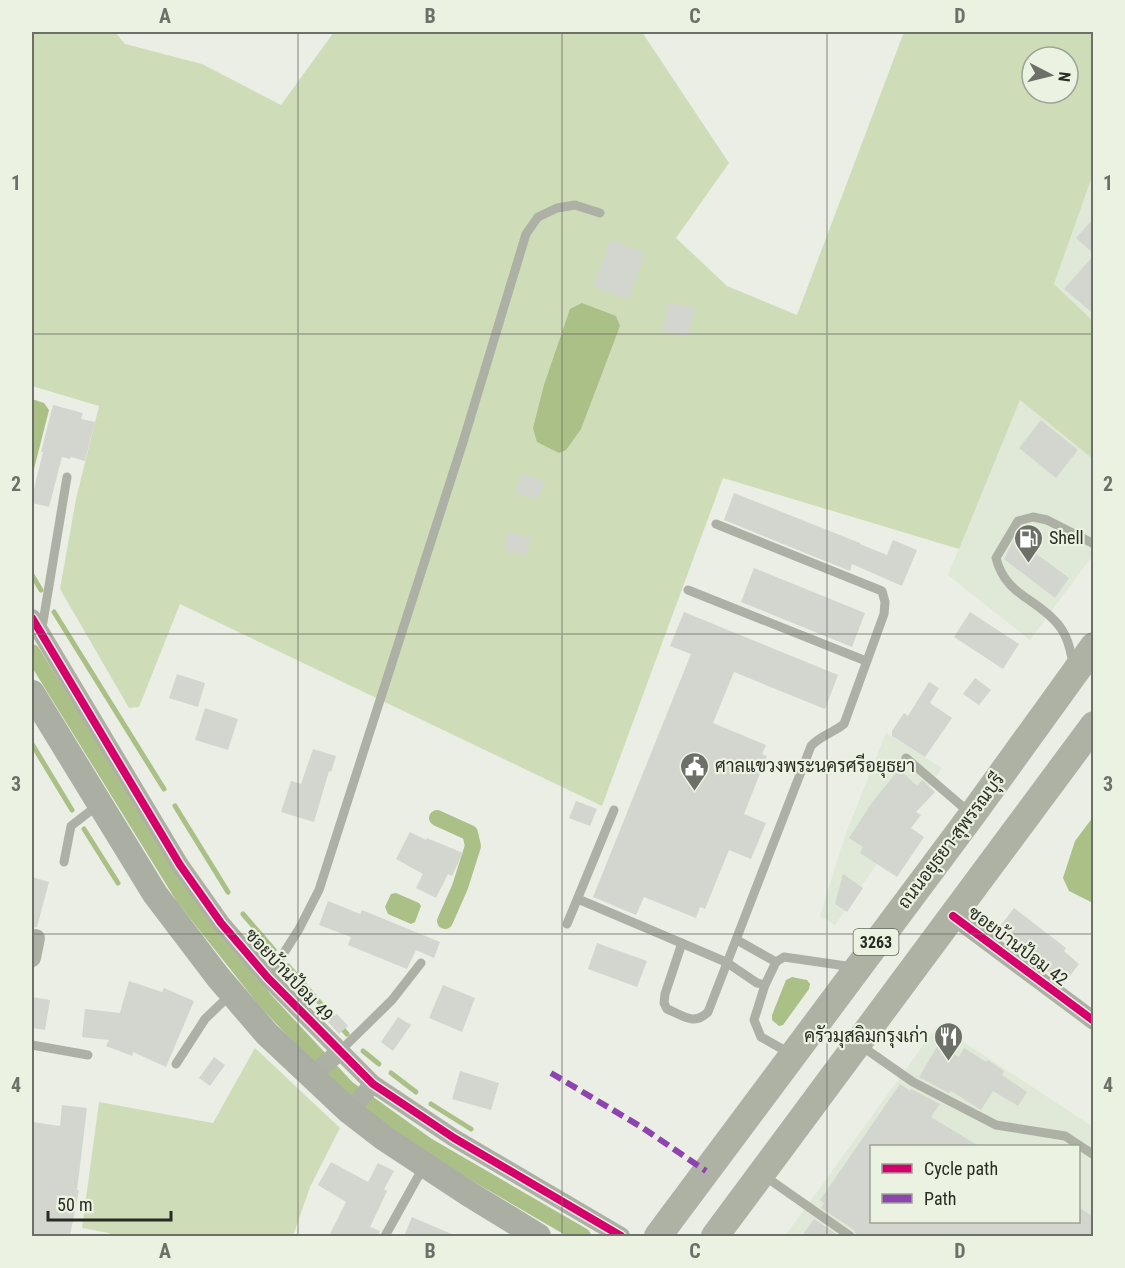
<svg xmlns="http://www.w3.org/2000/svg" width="1125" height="1268" font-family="'Roboto Condensed',Sarabun,sans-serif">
<rect width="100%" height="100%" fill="#eaeee5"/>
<g fill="#e0e8d7" fill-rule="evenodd">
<polygon points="1093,174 1093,321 1054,284"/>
<polygon points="1020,400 1093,459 1093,555 1030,640 948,575"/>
<polygon points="886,733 942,768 835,925 820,916 845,836"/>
<path d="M938,1025L1093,1127V1236H785ZM872,1146H1078V1222H872Z"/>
</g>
<g fill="#ceddb7" fill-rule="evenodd">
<path d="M32,32H115L125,44L202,64L281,105L334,32H642L729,163L676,238L727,286L797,315L904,32H1093V174L1054,284L1093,321V459L1020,400L959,549L723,478L602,806L180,604L139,707L129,708L60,589L76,499L99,406L32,386ZM1032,57H1068V93H1032Z"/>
<polygon points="255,1048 340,1128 310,1187 293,1236 109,1236 109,1233 82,1228 99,1102 213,1123"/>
</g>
<g fill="#abc086">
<polygon points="582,303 616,316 620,326 581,429 566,450 559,453 537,442 533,428 544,385 570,309"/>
<polygon points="32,399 44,403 49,410 32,477"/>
<polygon points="1093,817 1093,903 1069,891 1063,878 1075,841"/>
<polygon points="396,893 419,903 421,906 415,922 411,924 388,914 385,907 391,894"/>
<polygon points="792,977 807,980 810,984 809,989 783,1025 779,1026 772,1020 772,1015 786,980"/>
</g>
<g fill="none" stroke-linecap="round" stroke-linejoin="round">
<g stroke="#abc086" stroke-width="5">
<polyline points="32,575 41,590"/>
<polyline points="54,612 164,789"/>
<polyline points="32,744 72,810"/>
<polyline points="175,806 228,892"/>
<polyline points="84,829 118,883"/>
<polyline points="243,914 274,950"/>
<polyline points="288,966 347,1034"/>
<polyline points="363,1051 379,1064"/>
<polyline points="391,1073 416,1092"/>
<polyline points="431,1104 471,1129"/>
</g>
<g stroke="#abc086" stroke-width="16">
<polyline points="32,652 184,898 265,1000 347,1088 428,1146 583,1236"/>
<polyline points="437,818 470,833 473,846 460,887 445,921"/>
</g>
</g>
<g fill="#d3d6cf">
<polygon points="1094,218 1094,254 1076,238"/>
<polygon points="610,240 645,253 629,299 593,286"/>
<polygon points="1094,255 1094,314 1064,289"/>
<polygon points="669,302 695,308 688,337 662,331"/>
<polygon points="53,405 83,413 81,419 95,422 85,461 71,457 70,459 62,457 49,507 32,503 32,497 43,452 41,452"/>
<polygon points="1041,420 1078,450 1056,478 1019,448"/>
<polygon points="522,473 545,482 538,500 515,492"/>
<polygon points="734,493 860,543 860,544 887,555 893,540 917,550 902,586 852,564 850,571 724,520"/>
<polygon points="508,532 531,538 526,556 503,549"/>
<polygon points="1015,538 1069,578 1055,598 1004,559"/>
<polygon points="754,568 865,613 852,647 741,602"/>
<polygon points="684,612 838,675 825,709 734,672 713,723 766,745 762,754 767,756 744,814 766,823 751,859 729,850 705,909 700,907 696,918 644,897 636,915 593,897 691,654 670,646"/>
<polygon points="970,612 1019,644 1003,669 954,637"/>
<polygon points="177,674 205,683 198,707 169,698"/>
<polygon points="975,678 991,690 979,705 963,694"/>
<polygon points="929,682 939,688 930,703 952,718 925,757 892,736 892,731 904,713 908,716"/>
<polygon points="205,708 238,719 228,750 195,740"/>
<polygon points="313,749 336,756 331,772 329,771 314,822 281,812 291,781 301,784"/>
<polygon points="899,769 915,784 918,785 922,780 935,792 916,812 921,815 911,828 924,837 897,877 860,853 863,847 849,838 871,804"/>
<polygon points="576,801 597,809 590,826 569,818"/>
<polygon points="410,832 426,840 427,838 463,853 452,876 448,874 436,898 416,888 423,874 396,859"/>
<polygon points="843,874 863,888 847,912 835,904"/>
<polygon points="32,877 49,882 37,927 32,928"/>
<polygon points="328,901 360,914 362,910 440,942 434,958 416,950 407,969 348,945 351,937 319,925"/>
<polygon points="1014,908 1066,948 1064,951 1079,964 1064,984 995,933"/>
<polygon points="597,943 647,961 637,987 588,969"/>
<polygon points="129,981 162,992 164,988 194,1001 166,1067 133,1052 132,1056 106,1046 109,1040 82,1037 85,1009 120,1013"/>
<polygon points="443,985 475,998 462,1032 429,1018"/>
<polygon points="32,997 50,1000 45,1030 32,1028"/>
<polygon points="337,1014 348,1026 339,1034 328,1022"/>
<polygon points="398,1017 411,1025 393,1051 381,1042"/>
<polygon points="938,1045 959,1057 964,1048 986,1062 988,1060 1004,1071 1002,1075 1027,1092 1018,1106 993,1091 981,1110 951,1091 949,1093 919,1077"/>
<polygon points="214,1057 225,1065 210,1086 199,1078"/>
<polygon points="460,1071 499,1083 491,1110 452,1099"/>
<polygon points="900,1084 910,1091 911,1089 940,1104 931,1117 979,1146 872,1146 872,1221 1078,1221 1078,1207 1094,1217 1094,1236 857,1236 854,1230 821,1208 824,1203 820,1200"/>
<polygon points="62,1105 87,1108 77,1190 79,1190 70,1236 45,1236 32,1234 32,1122 60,1126"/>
<polygon points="331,1162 368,1182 378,1163 394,1171 384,1189 387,1191 370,1227 380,1231 378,1236 329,1236 346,1202 318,1185"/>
<polygon points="412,1217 456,1236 404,1236"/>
<polygon points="814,1219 839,1236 802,1236"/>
</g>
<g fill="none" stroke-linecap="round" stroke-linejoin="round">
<g stroke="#acb0a5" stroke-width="9">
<polyline points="688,590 866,661"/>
<polyline points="39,631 43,622 67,477"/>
<path d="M1073,663C1070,648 1067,633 1055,621C1033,597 1005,594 996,558L1018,521L1033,517L1047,520L1094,544"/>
<polyline points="906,758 970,813"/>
<polyline points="64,862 71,826 98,805"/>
<polyline points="578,899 726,962 757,983 765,985"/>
<polyline points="567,924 614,810"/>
<polyline points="737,940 776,962"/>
<path d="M682,943L665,994L664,1003L667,1009C684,1016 694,1026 708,1012L811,746C821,735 833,733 844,724L884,614L885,602L882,591L716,524"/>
<polyline points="268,978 299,929 319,890 463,442 526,234 538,217 557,208 575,205 600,213"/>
<polyline points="32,1045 88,1055"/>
<polyline points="860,1045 913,1082 996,1125 1065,1136 1094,1155"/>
<polyline points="340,1051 392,1000 421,963"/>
<polyline points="791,1054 761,1037 754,1020 765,985 776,962 784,957 853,967"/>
<polyline points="176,1064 205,1019 231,994"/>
<polyline points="763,1175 850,1236"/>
<polyline points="385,1236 424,1166"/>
</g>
<g stroke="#acb0a5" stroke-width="18">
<polyline points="32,618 180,865 221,923 268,978 373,1084 454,1138 621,1236"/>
<polyline points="953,916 1094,1021"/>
<polyline points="32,958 36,938"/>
<polyline points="311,1077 340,1051"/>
<polyline points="349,1111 373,1084"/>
</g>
<polyline stroke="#aaaea3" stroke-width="26" points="32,693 155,894 218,977 267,1034 349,1111 384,1138 469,1194 538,1236"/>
<g stroke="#aeb2a5" stroke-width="28">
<polyline points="658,1236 972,815 1094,646"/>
<polyline points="715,1236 1094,725"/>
</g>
<polyline stroke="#8e44ad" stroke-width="6" stroke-dasharray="12 6" stroke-linecap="butt" points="551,1073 643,1128 706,1171"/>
<defs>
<g id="cycleway">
<polyline points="32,618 180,865 221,923 268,978 373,1084 454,1138 621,1236"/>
<polyline points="953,916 1094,1021"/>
</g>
</defs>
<use href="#cycleway" stroke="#ebf2e1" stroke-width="11"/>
<use href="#cycleway" stroke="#d6006c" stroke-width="8"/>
</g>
<path fill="none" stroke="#6d7068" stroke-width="1.5" stroke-opacity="0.55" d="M298,32V1236M562,32V1236M827,32V1236M32,334H1094M32,634H1094M32,934H1094"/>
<defs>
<symbol id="fuel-pin" viewBox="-11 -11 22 30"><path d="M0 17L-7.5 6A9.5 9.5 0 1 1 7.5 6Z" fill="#6d7068" stroke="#ebf2e1"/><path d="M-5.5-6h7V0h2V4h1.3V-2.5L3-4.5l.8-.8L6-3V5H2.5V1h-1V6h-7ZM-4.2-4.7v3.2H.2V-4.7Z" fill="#fff"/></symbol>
<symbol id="civic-pin" viewBox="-11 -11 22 30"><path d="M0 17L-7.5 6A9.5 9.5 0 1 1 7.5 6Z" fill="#6d7068" stroke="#ebf2e1"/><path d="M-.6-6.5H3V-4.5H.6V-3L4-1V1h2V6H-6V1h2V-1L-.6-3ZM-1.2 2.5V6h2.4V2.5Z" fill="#fff"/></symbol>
<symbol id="restaurant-pin" viewBox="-11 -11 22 30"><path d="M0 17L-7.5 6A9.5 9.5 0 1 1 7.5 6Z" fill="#6d7068" stroke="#ebf2e1"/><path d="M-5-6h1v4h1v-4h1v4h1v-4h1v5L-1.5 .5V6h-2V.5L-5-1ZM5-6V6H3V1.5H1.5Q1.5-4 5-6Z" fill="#fff"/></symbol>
</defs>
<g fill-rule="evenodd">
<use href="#fuel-pin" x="1012" y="522" width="33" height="45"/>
<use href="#civic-pin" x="678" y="750" width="33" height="45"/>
<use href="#restaurant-pin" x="932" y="1020" width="33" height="45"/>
</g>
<g text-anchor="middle" stroke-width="4.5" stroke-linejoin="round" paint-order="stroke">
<rect fill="#ebf2e1" stroke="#63675d" stroke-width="1.5" x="853.5" y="929" width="45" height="26" rx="4.5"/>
<g font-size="16" font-weight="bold" fill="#292c25">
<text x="876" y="948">3263</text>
</g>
<g font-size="18" fill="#292c25" stroke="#ebf2e1" text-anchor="start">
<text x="1049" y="544">Shell</text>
<text x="715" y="772">ศาลแขวงพระนครศรีอยุธยา</text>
<text x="928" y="1042" text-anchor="end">ครัวมุสลิมกรุงเก่า</text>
</g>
<g font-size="18" fill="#292c25" stroke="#ebf2e1">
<text transform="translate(951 841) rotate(-53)" y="6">ถนนอยุธยา-สุพรรณบุรี</text>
<text transform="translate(1018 946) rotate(37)" y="6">ซอยบ้านป้อม 42</text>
<text transform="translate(289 975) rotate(47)" y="6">ซอยบ้านป้อม 49</text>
</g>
</g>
<rect width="1125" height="1268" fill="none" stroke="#ebf2e1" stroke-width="66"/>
<rect x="870" y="1145" width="210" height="78" fill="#ebf2e1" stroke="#9da396" stroke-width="1.5"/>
<rect x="882" y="1164" width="30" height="9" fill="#d6006c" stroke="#9da396" stroke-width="1.5"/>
<text x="924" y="1175" font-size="18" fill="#292c25">Cycle path</text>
<rect x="882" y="1194" width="30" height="9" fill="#8e44ad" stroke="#9da396" stroke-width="1.5"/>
<text x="924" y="1205" font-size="18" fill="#292c25">Path</text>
<g transform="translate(1050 75) rotate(97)"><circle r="28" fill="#ebf2e1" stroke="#9da396" stroke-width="1.5"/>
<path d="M0-4.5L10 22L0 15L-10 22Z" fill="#6d7068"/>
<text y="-9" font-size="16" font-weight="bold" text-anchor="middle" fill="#292c25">N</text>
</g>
<path d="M48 1211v9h123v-9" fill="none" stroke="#292c25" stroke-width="3"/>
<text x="57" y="1211" font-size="18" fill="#292c25" stroke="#ebf2e1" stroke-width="4.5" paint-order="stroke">50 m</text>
<rect x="33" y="33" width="1059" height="1202" fill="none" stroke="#6d7068" stroke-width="2"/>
<g font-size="20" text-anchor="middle" font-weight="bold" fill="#6d7068">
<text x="165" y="23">A</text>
<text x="430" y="23">B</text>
<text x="695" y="23">C</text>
<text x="960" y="23">D</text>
<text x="16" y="190">1</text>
<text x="1108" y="190">1</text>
<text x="16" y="491">2</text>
<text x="1108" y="491">2</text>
<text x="16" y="791">3</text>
<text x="1108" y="791">3</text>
<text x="16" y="1092">4</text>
<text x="1108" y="1092">4</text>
<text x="165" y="1258">A</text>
<text x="430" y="1258">B</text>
<text x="695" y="1258">C</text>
<text x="960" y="1258">D</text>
</g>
</svg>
